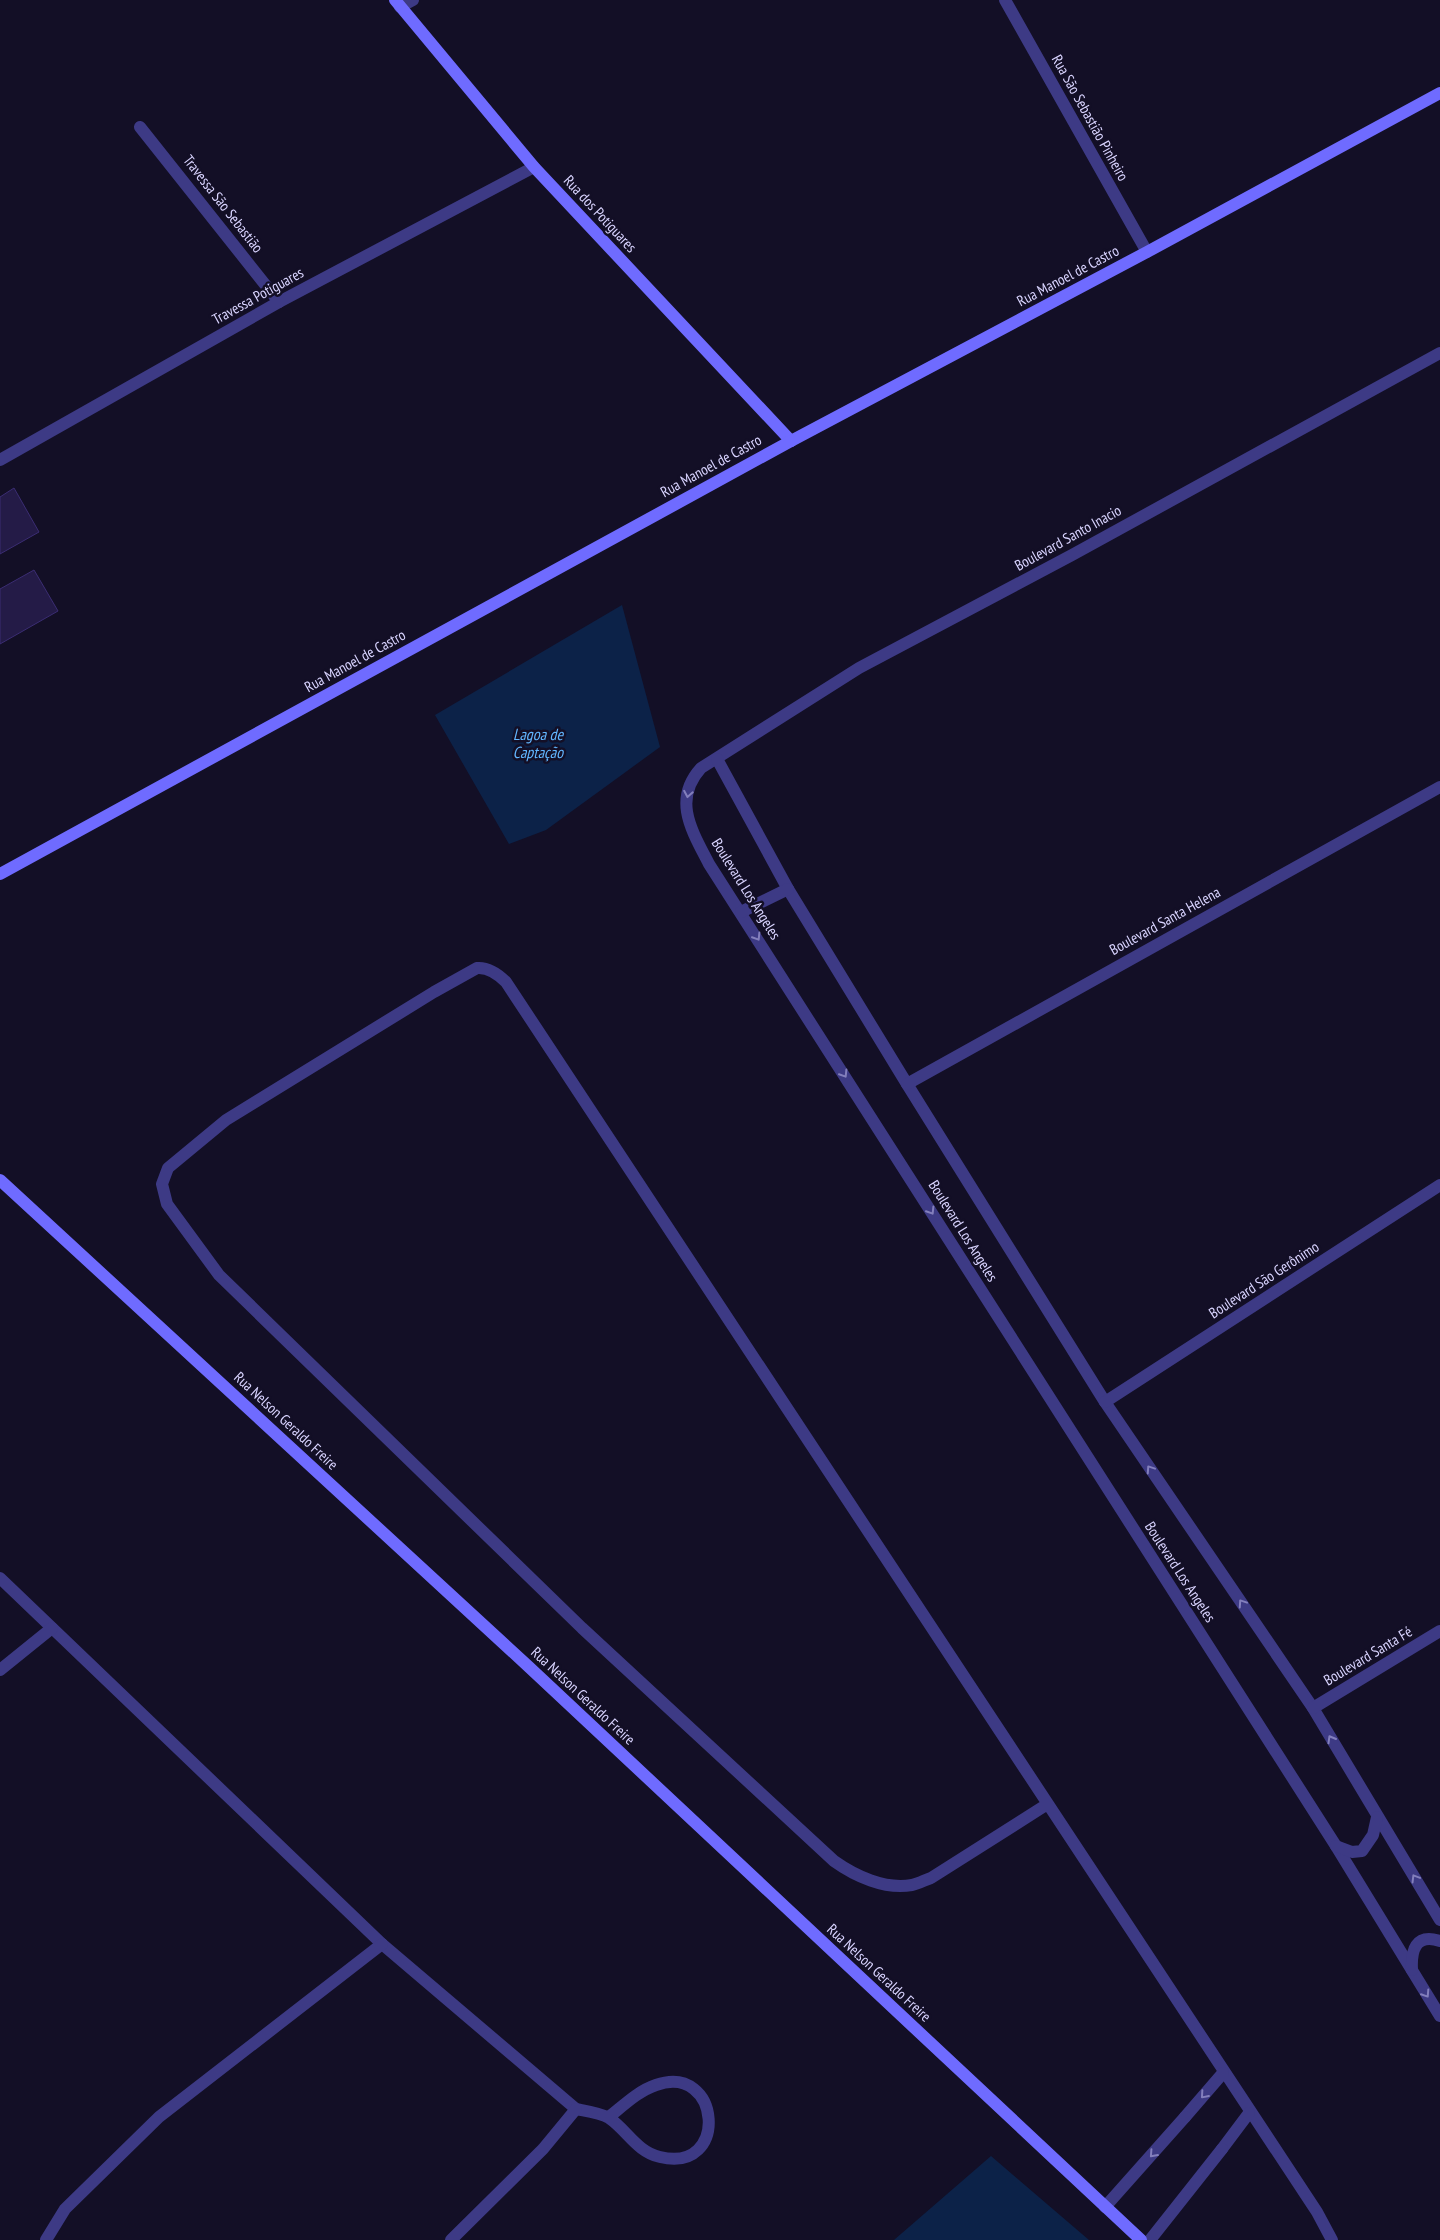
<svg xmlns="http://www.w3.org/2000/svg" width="1440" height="2240" font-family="'PT Sans Narrow',sans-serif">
<rect width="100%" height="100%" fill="#130f26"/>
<g fill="#0c2248">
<polygon points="622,605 660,747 546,830 509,844 435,715"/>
<polygon points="991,2156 1089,2240 894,2240"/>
</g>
<g fill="#241b47" stroke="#3b2d73">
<polygon points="14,488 39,532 0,554 0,497"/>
<polygon points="34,570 58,611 0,644 0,589"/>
</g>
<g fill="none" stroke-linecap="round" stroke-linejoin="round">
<g stroke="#3d3a85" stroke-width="12">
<path d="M0,1578L382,1944L576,2109C586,2111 601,2113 609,2118C627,2130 637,2152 660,2157C730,2174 721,2062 656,2085C638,2091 623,2106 609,2117"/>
<polyline points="0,1670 52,1628"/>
<path d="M1046,1805L931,1878C925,1880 918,1884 912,1885C885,1890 855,1876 834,1861L582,1628L219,1275L167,1204L162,1184L168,1168L226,1120L434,992L477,968C489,967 498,974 506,982L1317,2212L1332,2240"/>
<polyline points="1185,2117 1223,2073"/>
<polyline points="1222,2149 1249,2113"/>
<polyline points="46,2240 65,2209 159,2117 382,1944"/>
<polyline points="451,2240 543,2149 576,2109"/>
</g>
<g stroke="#3d3a85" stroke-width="12">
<polyline points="1005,0 1147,252"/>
<polyline points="400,7 413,0"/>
<polyline points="140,127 279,302"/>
<path d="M1440,353L1072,555L859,668L701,768C672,800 692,831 709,864L1336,1846L1440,2016"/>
<polyline points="0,460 279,302 534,167"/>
<polyline points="717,759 788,889 907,1084 1105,1402 1313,1708 1440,1920"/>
<polyline points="741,912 788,889"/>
<polyline points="907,1084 1440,787"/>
<polyline points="1105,1402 1440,1185"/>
<polyline points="1313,1708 1440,1631"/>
<polyline points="1336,1846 1352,1852 1362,1851 1373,1835 1377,1817"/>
<path d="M1412,1970C1411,1951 1415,1933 1440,1941"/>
<polyline points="1105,2207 1185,2117"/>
<polyline points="1150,2240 1222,2149"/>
</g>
<g stroke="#6f6bff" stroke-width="12">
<polyline points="395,0 534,167 791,441"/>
<polyline points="0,874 791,441 1147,252 1440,93"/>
<polyline points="0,1180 529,1667 1141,2240"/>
</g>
</g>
<defs><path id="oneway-chevron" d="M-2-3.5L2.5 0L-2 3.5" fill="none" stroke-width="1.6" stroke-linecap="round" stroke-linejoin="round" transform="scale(1.25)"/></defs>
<g stroke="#837fbc">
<use href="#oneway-chevron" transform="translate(688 794) rotate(100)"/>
<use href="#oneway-chevron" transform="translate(757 937) rotate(58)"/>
<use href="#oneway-chevron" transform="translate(844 1074) rotate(58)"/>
<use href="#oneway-chevron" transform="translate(931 1211) rotate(58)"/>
<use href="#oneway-chevron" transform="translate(1150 1469) rotate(-124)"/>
<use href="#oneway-chevron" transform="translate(1242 1603) rotate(-124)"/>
<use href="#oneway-chevron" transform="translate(1331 1739) rotate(-120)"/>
<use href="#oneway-chevron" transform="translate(1415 1878) rotate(-121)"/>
<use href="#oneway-chevron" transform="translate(1426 1994) rotate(57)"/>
<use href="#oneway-chevron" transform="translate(1204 2095) rotate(131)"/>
<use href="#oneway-chevron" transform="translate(1153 2154) rotate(132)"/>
</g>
<g text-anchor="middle" stroke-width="5" stroke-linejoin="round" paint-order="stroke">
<g font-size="15" fill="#d9d4ff" stroke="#130f26">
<text transform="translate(1090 118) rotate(61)" y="5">Rua São Sebastião Pinheiro</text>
<text transform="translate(223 204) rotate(52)" y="5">Travessa São Sebastião</text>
<text transform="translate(600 214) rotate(47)" y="5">Rua dos Potiguares</text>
<text transform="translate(1068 276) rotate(-28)" y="5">Rua Manoel de Castro</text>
<text transform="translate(258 296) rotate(-29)" y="5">Travessa Potiguares</text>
<text transform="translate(711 466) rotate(-29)" y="5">Rua Manoel de Castro</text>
<text transform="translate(1068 538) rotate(-29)" y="5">Boulevard Santo Inacio</text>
<text transform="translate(355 661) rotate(-29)" y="5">Rua Manoel de Castro</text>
<text transform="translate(746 889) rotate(58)" y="5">Boulevard Los Angeles</text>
<text transform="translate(1165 921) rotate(-29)" y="5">Boulevard Santa Helena</text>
<text transform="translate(963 1231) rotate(58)" y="5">Boulevard Los Angeles</text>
<text transform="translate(1264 1280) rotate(-33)" y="5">Boulevard São Gerônimo</text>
<text transform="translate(286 1421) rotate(43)" y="5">Rua Nelson Geraldo Freire</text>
<text transform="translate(1180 1572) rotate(57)" y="5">Boulevard Los Angeles</text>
<text transform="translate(1368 1656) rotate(-31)" y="5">Boulevard Santa Fé</text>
<text transform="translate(583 1696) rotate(43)" y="5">Rua Nelson Geraldo Freire</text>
<text transform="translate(879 1973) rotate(43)" y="5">Rua Nelson Geraldo Freire</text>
</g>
<g font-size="16" font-style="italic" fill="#62b6ff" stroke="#130f26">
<text x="538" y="740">Lagoa de<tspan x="538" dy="18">Captação</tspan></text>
</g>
</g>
</svg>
